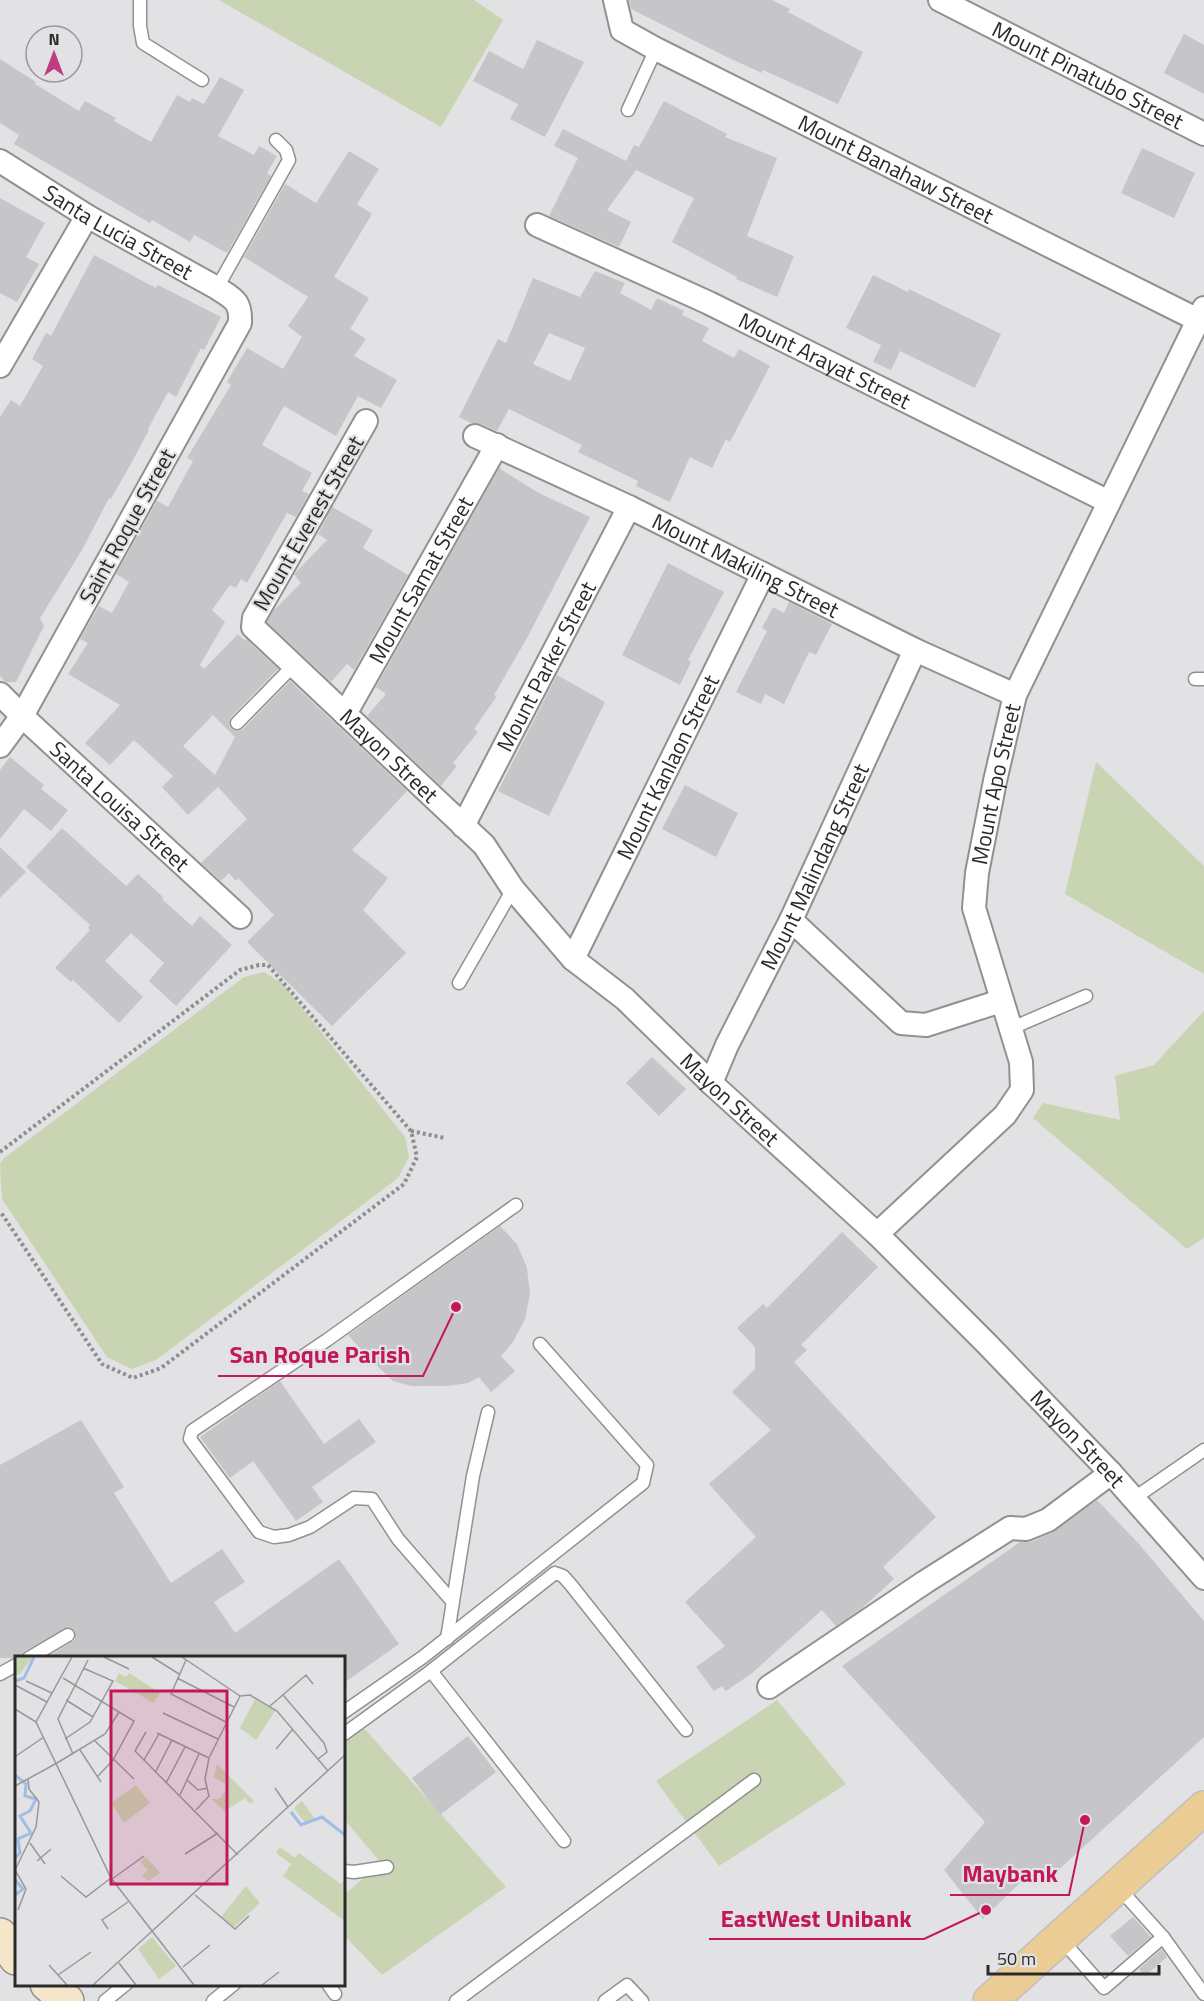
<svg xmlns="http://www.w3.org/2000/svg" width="1204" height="2001" font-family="'Titillium Web',sans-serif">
<rect width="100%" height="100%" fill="#e2e1e4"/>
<g fill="#c9d4b3">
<polygon points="219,0 474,0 503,20 441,127"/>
<polygon points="1096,762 1204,866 1204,974 1065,894"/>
<polygon points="264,972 283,984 405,1137 409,1157 398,1178 156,1360 132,1369 107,1357 2,1199 0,1164 3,1159 244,977"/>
<polygon points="1204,1011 1204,1238 1187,1249 1033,1118 1043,1103 1120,1120 1115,1076 1154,1065"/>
<polygon points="777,1700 846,1784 719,1866 656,1781"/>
<polygon points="362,1726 506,1887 382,1975 344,1935 344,1895 381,1863 344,1819 344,1740"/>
</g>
<g fill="#c6c6c9" fill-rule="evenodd">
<polygon points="629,0 772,0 790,9 788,12 863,52 838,104 763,70 762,73 727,57 631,9"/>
<polygon points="1184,34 1204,45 1204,94 1164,73"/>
<polygon points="537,40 584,62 545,137 510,119 518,104 473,81 489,51 523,69"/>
<polygon points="0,59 36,82 35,84 79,111 85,101 116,118 114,121 151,142 177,95 190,102 192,98 204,104 220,77 244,90 218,136 254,155 259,146 277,156 267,173 271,176 227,253 194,235 190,242 152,220 150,223 14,144 19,135 0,123"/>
<polygon points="664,101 727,134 725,137 777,158 747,236 794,256 777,297 736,279 737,277 672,242 694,198 636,170 607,210 631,222 619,247 549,216 578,158 554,146 563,129 626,161 634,145 639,147"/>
<polygon points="1142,148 1195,173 1174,218 1121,193"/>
<path d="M349,151L379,169L357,204L372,214L334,277L369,298L350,329L366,339L354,356L397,380L381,408L358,396L336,436L284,406L262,445L312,473L302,491L309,494L296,517L287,513L247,583L241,579L236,588L230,585L212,610L225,622L200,665L204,669L238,634L245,641L246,639L278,669L231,717L229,725L232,729L239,731L243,729L290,681L407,791L352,850L388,878L363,910L406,953L332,1026L247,942L274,915L238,878L236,881L229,873L221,881L201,863L247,819L218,787L188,815L162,787L173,776L134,740L110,765L85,743L120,705L68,674L88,643L80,639L99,606L112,613L129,582L116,574L157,501L168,507L193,461L187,458L231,385L227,382L247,348L283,369L302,337L288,326L308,297L244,257L285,184L316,203ZM213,715L235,737L215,775L183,746Z"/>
<polygon points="0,198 45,223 26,257 39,264 17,302 0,293"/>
<polygon points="94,255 156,288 158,285 221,317 204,350 201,348 176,397 168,392 148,429 149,430 128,469 111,499 109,498 82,550 40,618 44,626 16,682 5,682 0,676 0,417 11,400 20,406 43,366 32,359 46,333 51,336"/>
<path d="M595,271L625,283L620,293L651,310L657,298L684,311L682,315L709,328L702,341L734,358L739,349L770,366L730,442L726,439L712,468L690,457L670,502L636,486L638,481L578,452L582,445L509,409L497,431L481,424L471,423L459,417L498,339L506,343L533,278L580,297ZM549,333L585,348L570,381L533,364Z"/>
<polygon points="873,275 908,292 909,289 1001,334 975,388 900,351 891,370 873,362 881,345 846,328"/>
<polygon points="499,468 537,492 590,517 527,638 494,695 497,696 474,729 478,732 453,763 457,766 441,786 367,716 386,694 376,687"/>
<polygon points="332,507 373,530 363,548 408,575 354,670 347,664 331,682 267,622 273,611 301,583 294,574 327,540 318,534"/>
<polygon points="668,563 724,592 688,660 691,662 680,685 622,655"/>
<polygon points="789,602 832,624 816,655 809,652 784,704 765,694 761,704 736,692 767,631 762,628 773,607 784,613"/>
<polygon points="557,675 605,702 549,816 498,791"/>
<polygon points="10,757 44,785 41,789 68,810 51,831 24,809 0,839 0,770"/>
<polygon points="685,785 738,813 716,857 662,829"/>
<polygon points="62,828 126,886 138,874 164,898 162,899 192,926 200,916 232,945 176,1006 149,981 164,963 131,933 105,961 143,997 119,1023 73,980 71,982 55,968 90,930 88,928 90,925 26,867"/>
<polygon points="0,847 26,872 0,898"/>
<polygon points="652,1057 686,1089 659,1116 626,1083"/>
<polygon points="500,1226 517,1244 527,1268 530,1294 525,1319 513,1342 501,1356 515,1371 491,1392 479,1377 468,1383 448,1386 411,1386 393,1381 366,1355 348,1335"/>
<polygon points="842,1232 878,1267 801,1345 807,1350 794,1362 936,1517 883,1567 894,1579 861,1609 836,1626 822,1610 751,1674 726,1691 722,1686 714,1691 696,1667 725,1646 685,1602 756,1537 709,1484 771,1430 732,1392 755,1369 755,1347 737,1328 763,1304 767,1308"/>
<polygon points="280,1381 324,1444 359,1419 376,1442 312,1487 323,1502 296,1521 253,1461 230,1478 200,1437"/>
<polygon points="81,1420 124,1487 114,1493 171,1583 222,1549 227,1556 245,1582 214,1602 235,1633 339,1559 399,1644 344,1683 344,1658 46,1658 75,1640 75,1631 69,1627 25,1651 21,1658 0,1658 0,1465"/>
<polygon points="1097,1500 1138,1543 1204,1621 1204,1737 1043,1884 1031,1872 983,1919 944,1870 985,1822 842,1666 1020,1542 1031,1542 1053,1532"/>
<polygon points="468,1736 496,1772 440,1815 412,1778"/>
<polygon points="1133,1917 1151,1937 1128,1956 1110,1936"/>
<polygon points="1162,1949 1167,1957 1145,1976 1139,1969"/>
</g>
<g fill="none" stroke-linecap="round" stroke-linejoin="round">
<defs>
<g id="lane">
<polyline points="140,0 140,26 143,43 202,80"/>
<polyline points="628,110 656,49"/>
<polyline points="217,288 289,160 286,150 276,140"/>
<polyline points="1195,679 1204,679"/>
<polyline points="237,723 294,665"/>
<polyline points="459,983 513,889"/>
<polyline points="1012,1028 1086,996"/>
<polyline points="1133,1499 1204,1450"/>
<polyline points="452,1601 398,1539 372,1499 354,1498 310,1527 289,1535 274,1537 259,1532 190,1439 192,1431 327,1340 516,1205"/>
<polyline points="447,1639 473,1476 488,1412"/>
<polyline points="29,1658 68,1635"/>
<polyline points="431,1671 564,1841"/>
<polyline points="0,1674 16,1665"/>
<polyline points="344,1712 423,1657 643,1483 647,1465 540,1344"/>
<polyline points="344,1734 431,1671 555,1573 563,1576 571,1585 686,1730"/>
<polyline points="344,1871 354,1872 387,1867"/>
<polyline points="1118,1887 1163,1937 1204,1994"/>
<polyline points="1061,1939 1104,1988 1163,1937"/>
<polyline points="328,1984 335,1994"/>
<polyline points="105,2001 126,1984"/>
<polyline points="213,2001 234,1984"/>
<polyline points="456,2001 754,1780"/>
<polyline points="605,2001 627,1985 642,2001"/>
</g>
<g id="street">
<path id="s1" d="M615,0L622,30L656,49L1198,320"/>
<path id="s2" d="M940,0L1204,134"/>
<path id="s3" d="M0,161L87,216L217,288C234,299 241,301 240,323L22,716L0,746"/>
<path id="s4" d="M537,225L709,303L1109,502"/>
<polyline points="0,366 87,216"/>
<path id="s5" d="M366,421L254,618L253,627L484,845L513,889L573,959L625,999L711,1083L877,1234L988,1345L1111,1473L1204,1578"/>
<path id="s6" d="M475,436L629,507L915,650L1015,695"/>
<path id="s7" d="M0,694L22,716L240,917"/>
<path id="s8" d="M345,714L497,445"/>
<path id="s9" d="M463,826L629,507"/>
<polyline points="791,920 901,1023 926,1025 1001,1001"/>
<path id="s10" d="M573,959L763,574"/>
<path id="s11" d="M711,1083L727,1045L791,920L915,650"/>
<path id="s12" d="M877,1234L1005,1115L1022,1090L1021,1062L974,908L977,873L995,781L1015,695L1204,308"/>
<polyline points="769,1687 925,1582 1010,1528 1026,1529 1048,1520 1111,1473"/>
</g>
<g id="secondary">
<polyline points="0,1935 16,1958"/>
<polyline points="47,1984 67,2001"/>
</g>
<polyline id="primary" points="990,2001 1204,1808"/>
</defs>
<use href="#lane" stroke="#919093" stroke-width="15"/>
<use href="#street" stroke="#919093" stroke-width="26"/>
<use href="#secondary" stroke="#919093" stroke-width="36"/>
<use href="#primary" stroke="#bfbfbf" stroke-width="36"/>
<g stroke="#8e8d90" stroke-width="4" stroke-dasharray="3 3" stroke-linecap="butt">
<polyline points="411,1131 445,1138"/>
<polyline points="0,1152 240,970 259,965 268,965 411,1131 417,1157 404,1184 161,1368 133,1378 102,1364 0,1211"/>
</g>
<use href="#lane" stroke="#fff" stroke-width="12"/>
<use href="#street" stroke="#fff" stroke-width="22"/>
<use href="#secondary" stroke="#f5e6ca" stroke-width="33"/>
<use href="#primary" stroke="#ebcc95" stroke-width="33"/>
</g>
<g text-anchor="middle" stroke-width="4.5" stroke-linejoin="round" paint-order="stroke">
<g font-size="22" fill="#2a2a2b" stroke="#e2e1e4">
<text dy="8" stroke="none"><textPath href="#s2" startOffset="166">Mount Pinatubo Street</textPath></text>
<text dy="8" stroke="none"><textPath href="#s1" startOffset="338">Mount Banahaw Street</textPath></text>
<text dy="8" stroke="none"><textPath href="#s3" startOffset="138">Santa Lucia Street</textPath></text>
<text dy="8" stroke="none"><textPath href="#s4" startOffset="318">Mount Arayat Street</textPath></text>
<text transform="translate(308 523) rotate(-60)" y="8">Mount Everest Street</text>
<text transform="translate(127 526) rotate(-61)" y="8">Saint Roque Street</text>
<text dy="8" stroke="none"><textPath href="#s6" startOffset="300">Mount Makiling Street</textPath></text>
<text dy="8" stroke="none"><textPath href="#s8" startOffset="154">Mount Samat Street</textPath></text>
<text dy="8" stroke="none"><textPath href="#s9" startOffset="180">Mount Parker Street</textPath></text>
<text dy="8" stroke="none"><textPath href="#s5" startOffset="423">Mayon Street</textPath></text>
<text dy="8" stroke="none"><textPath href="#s10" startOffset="214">Mount Kanlaon Street</textPath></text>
<text dy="8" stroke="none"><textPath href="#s12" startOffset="520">Mount Apo Street</textPath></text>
<text dy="8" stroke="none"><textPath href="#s7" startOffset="164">Santa Louisa Street</textPath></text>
<text dy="8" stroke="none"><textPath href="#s11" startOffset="240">Mount Malindang Street</textPath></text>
<text dy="8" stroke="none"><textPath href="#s5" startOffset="909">Mayon Street</textPath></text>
<text dy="8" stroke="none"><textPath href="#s5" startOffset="1395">Mayon Street</textPath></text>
</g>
</g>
<g transform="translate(15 1656)">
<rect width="330" height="330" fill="#e2e1e4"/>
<path d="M0,1H18L4,19L0,18ZM104,17L111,21L114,17L145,37L139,47L100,25ZM240,43L260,55L241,84L225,72ZM202,108L239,145L235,148L230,142L210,155L196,143H204L214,130L199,121ZM121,129L135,147L109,167L96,147ZM287,145L300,163L290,167L279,152ZM265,191L280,202L284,197L326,228L330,223V265L268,220L276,208L261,197ZM131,201L145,217L133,225L127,219L133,214L125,206ZM231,230L245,247L219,271L206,261ZM137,281L161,310L144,323L123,293Z" fill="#c9d4b3"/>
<path fill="none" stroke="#a0bde5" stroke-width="3" d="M0,25L9,22L19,1M0,119L11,128L10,140L21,143L15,155L5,160L16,177L3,183L5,197L0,202M276,156L286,169L307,161L330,179M0,224L8,233L0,239"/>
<path fill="none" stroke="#98989a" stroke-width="1.5" d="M57,1L21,66L96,222L179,329M89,1L114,13M137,1L164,18M167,1L225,40M171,4L156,38L211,66M48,22L119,65L98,104L83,120M162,22L219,51M11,25L37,37M0,29L32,46M268,39L309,87L312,96L303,103M225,40L235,39L262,55L313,115M51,44L78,61M255,50L291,19L298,28M0,53L21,66M148,57L203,83M131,76L120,95L223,199M142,77L194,102M50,83L75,66L98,25L68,12M80,85L119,123M261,93L278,73M65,94L86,126M58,98L43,63L73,4M1,100L29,81M129,104L144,78M42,107L90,78L104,56M141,115L157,84M172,124L183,134L193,132M151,127L170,91M0,130L42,107M260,132L273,151M165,139L184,98M181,154L194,140L190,123L194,102L225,40M15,187L30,208M170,198L203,177M22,205L36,193M0,214L21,171L24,146L14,133L13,123M0,214L11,233L3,254M46,220L71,241L96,222M97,223L129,200M180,239L220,273L234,260M93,273L87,264L113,246M104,307L121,329M34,309L52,329M168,311L195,289M43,319L76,296M78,329L330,99M247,329L264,316"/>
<path fill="#c2185b" fill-opacity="0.15" stroke="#c2185b" stroke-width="3" d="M96,35H212V228H96Z"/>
<rect width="330" height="330" fill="none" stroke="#2a2a2b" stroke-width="3"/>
</g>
<path fill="none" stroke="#c2185b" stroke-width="2" d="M456 1307L423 1376H218M1085 1820L1069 1895H950M986 1910L924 1939H709"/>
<g fill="#c2185b" stroke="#e2e1e4" stroke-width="2">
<circle cx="456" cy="1307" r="6"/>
<circle cx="1085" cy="1820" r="6"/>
<circle cx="986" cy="1910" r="6"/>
</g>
<g font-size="24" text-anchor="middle" font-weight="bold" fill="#c2185b" stroke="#e2e1e4" stroke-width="4.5" stroke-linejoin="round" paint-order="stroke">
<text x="320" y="1363">San Roque Parish</text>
<text x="1010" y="1882">Maybank</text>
<text x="816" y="1927">EastWest Unibank</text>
</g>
<g transform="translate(54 54)"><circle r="28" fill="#e2e1e4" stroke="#98989a" stroke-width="1.5"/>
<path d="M0-4.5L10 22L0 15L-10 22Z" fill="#bf3c82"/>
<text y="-9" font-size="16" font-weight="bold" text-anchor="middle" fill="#2a2a2b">N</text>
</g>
<path d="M988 1965v9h171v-9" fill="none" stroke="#2a2a2b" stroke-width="3"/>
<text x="997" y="1965" font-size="18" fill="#2a2a2b" stroke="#e2e1e4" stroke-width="4.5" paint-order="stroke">50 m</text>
</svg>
